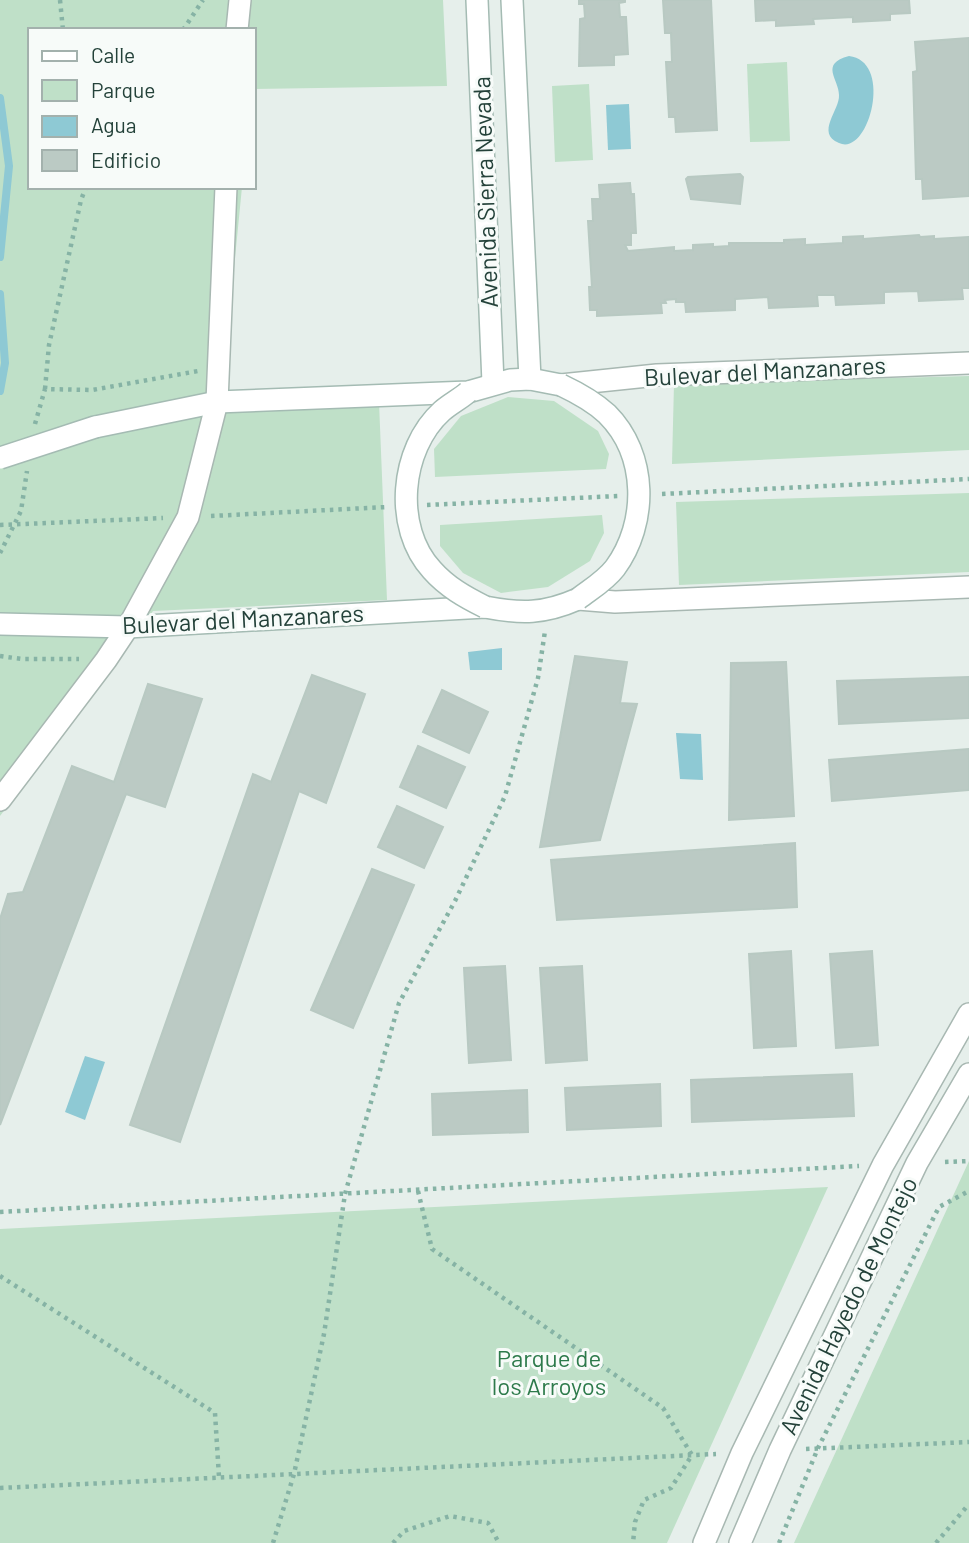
<svg xmlns="http://www.w3.org/2000/svg" width="969" height="1543" font-family="Barlow,sans-serif">
<rect width="100%" height="100%" fill="#e6efeb"/>
<g fill="#bfe0c8">
<polygon points="0,0 443,0 447,86 254,89 254,30 30,30 30,187 242,187 229,319 228,409 379,402 387,600 153,611 0,816"/>
<polygon points="787,62 790,141 750,142 747,64"/>
<polygon points="589,84 593,160 555,162 552,86"/>
<polygon points="969,376 969,450 672,464 674,384"/>
<polygon points="508,397 554,401 598,431 609,454 606,469 435,477 434,449 461,416"/>
<polygon points="969,493 969,572 679,585 676,502"/>
<polygon points="602,515 604,533 590,561 548,587 501,593 463,573 440,546 440,525"/>
<polygon points="969,1161 969,1543 794,1543"/>
<polygon points="828,1187 667,1543 0,1543 0,1229"/>
</g>
<g fill="#8ec9d4">
<path d="M849,56C894,61 869,157 839,143C815,133 840,110 839,95C839,79 819,64 849,56Z"/>
<polygon points="629,104 631,149 608,150 606,105"/>
<polygon points="502,648 502,670 470,670 468,652"/>
<polygon points="676,733 701,734 703,780 680,779"/>
<polygon points="85,1056 105,1062 85,1120 65,1112"/>
</g>
<g fill="none" stroke-linecap="round" stroke-linejoin="round">
<g stroke="#8ec9d4" stroke-width="8">
<polyline points="0,98 9,166 0,257"/>
<polyline points="0,294 5,363 0,391"/>
</g>
</g>
<g fill="#bbcac4" stroke="#b8c9c2" stroke-width="2">
<polygon points="579,0 625,0 625,2 619,3 620,17 626,17 628,54 614,55 614,65 579,66 580,19 585,18 584,4 579,4"/>
<polygon points="663,0 711,0 717,130 676,132 675,117 669,117 666,62 672,62 671,33 665,33"/>
<polygon points="755,0 909,0 910,13 890,14 890,20 853,22 853,17 813,19 814,24 776,26 776,20 756,21"/>
<polygon points="969,38 969,196 923,199 922,179 916,179 913,72 917,71 915,42"/>
<polygon points="740,174 743,177 740,204 691,199 686,179 688,177"/>
<polygon points="630,183 631,194 634,194 636,233 631,233 631,245 625,245 628,251 674,247 674,251 693,250 693,245 713,244 713,247 729,246 729,243 784,243 784,240 805,239 805,245 843,243 843,237 863,236 863,239 919,235 920,237 934,236 934,239 969,237 969,288 962,288 963,299 919,301 918,291 884,292 884,303 836,305 835,295 817,295 818,306 769,308 768,297 735,299 735,310 686,312 685,302 676,302 676,299 665,300 666,303 661,303 662,313 597,316 597,310 590,310 589,287 592,287 588,221 593,221 592,199 600,199 599,185"/>
<polygon points="575,656 627,662 620,703 637,704 600,840 540,847"/>
<polygon points="786,662 794,816 729,820 731,663"/>
<polygon points="312,675 365,694 326,803 299,791 180,1142 130,1125 253,774 271,782"/>
<polygon points="969,677 969,718 839,724 837,681"/>
<polygon points="148,684 202,699 165,807 126,794 0,1125 0,919 8,894 23,892 72,766 114,782"/>
<polygon points="442,690 488,712 469,753 423,732"/>
<polygon points="418,746 465,767 446,808 400,787"/>
<polygon points="969,749 969,790 832,801 829,760"/>
<polygon points="397,806 443,827 424,868 378,847"/>
<polygon points="795,843 797,907 557,920 551,860"/>
<polygon points="372,869 414,885 353,1028 311,1010"/>
<polygon points="791,951 796,1046 754,1048 749,954"/>
<polygon points="872,951 878,1045 836,1048 830,954"/>
<polygon points="505,966 511,1060 469,1063 464,968"/>
<polygon points="582,966 587,1060 546,1063 540,968"/>
<polygon points="852,1074 854,1116 692,1122 691,1080"/>
<polygon points="660,1084 661,1126 567,1130 565,1088"/>
<polygon points="527,1090 528,1132 433,1135 432,1094"/>
</g>
<g fill="none" stroke-linecap="round" stroke-linejoin="round">
<defs>
<g id="pedestrian">
<polyline points="237,30 240,0"/>
<polyline points="0,800 106,660 128,627 188,517 217,402 226,187"/>
</g>
<g id="tertiary">
<polyline points="561,385 657,375 969,363"/>
<polyline points="578,599 615,602 969,587"/>
<polyline points="704,1543 742,1453 883,1165 969,1014"/>
<polyline points="740,1543 780,1450 917,1163 969,1074"/>
</g>
<g id="secondary">
<polyline points="477,0 493,383"/>
<polyline points="512,0 530,379"/>
<polyline points="95,427 217,402 468,392 510,380 530,379 561,385"/>
<path d="M0,624L128,627L485,607C521,614 544,614 578,599"/>
</g>
</defs>
<use href="#pedestrian" stroke="#a8b8b2" stroke-width="24"/>
<use href="#tertiary" stroke="#a8b8b2" stroke-width="24"/>
<use href="#secondary" stroke="#a4bbb3" stroke-width="24"/>
<g stroke="#86b3a5" stroke-width="4.5" stroke-dasharray="3.5 5" stroke-linecap="butt">
<polyline points="60,0 63,30"/>
<polyline points="183,30 203,0"/>
<polyline points="45,389 49,345 81,200 86,187"/>
<polyline points="35,424 45,389 92,390 198,371"/>
<polyline points="662,494 969,479"/>
<polyline points="427,505 618,496"/>
<polyline points="211,516 387,507"/>
<polyline points="0,525 163,518"/>
<polyline points="0,553 21,511 27,471"/>
<polyline points="0,656 22,659 79,659"/>
<polyline points="945,1162 969,1161"/>
<polyline points="418,1191 432,1249 663,1408 692,1455 671,1488 644,1500 635,1522 633,1543"/>
<polyline points="0,1212 859,1166"/>
<polyline points="0,1276 215,1413 219,1477"/>
<polyline points="806,1449 969,1442"/>
<polyline points="0,1488 716,1454"/>
<polyline points="273,1543 294,1474 324,1334 345,1194 399,1003 455,901 505,796 538,678 545,631"/>
<polyline points="393,1543 404,1531 450,1516 488,1523 499,1543"/>
<polyline points="779,1543 818,1448 939,1207 969,1191"/>
<polyline points="936,1543 969,1504"/>
</g>
<use href="#pedestrian" stroke="#fff" stroke-width="21"/>
<use href="#tertiary" stroke="#fff" stroke-width="21"/>
<use href="#secondary" stroke="#fff" stroke-width="21"/>
<defs>
<g id="secondary-bridge">
<path d="M561,385C578,393 593,401 607,414C648,455 648,523 615,568C605,581 591,589 578,599"/>
<path d="M468,392C460,399 450,404 442,411C400,449 393,528 432,570C447,587 465,597 485,607"/>
<polyline points="0,458 95,427"/>
</g>
</defs>
<use href="#secondary-bridge" stroke="#a4bbb3" stroke-width="24" stroke-linecap="butt"/>
<use href="#secondary-bridge" stroke="#fff" stroke-width="21"/>
</g>
<g text-anchor="middle" stroke-width="6" stroke-linejoin="round" paint-order="stroke">
<g font-size="24" fill="#24423a" stroke="#f7fbf9">
<text transform="translate(486 192) rotate(-92)" y="8">Avenida Sierra Nevada</text>
<text transform="translate(765 372) rotate(-3)" y="8">Bulevar del Manzanares</text>
<text transform="translate(243 620) rotate(-3)" y="8">Bulevar del Manzanares</text>
<text transform="translate(849 1306) rotate(-64)" y="8">Avenida Hayedo de Montejo</text>
</g>
<g font-size="24" fill="#2d7a4b" stroke="#f7fbf9">
<text x="549" y="1367">Parque de<tspan x="549" dy="28">los Arroyos</tspan></text>
</g>
</g>
<rect x="28" y="28" width="228" height="161" fill="#f7fbf9" stroke="#a3b1ad" stroke-width="2"/>
<rect x="42" y="51" width="35" height="10" fill="#ffffff" stroke="#a3b1ad" stroke-width="2"/>
<text x="91" y="63" font-size="21" fill="#24423a">Calle</text>
<rect x="42" y="80" width="35" height="21" fill="#bfe0c8" stroke="#a3b1ad" stroke-width="2"/>
<text x="91" y="98" font-size="21" fill="#24423a">Parque</text>
<rect x="42" y="116" width="35" height="21" fill="#8ec9d4" stroke="#a3b1ad" stroke-width="2"/>
<text x="91" y="133" font-size="21" fill="#24423a">Agua</text>
<rect x="42" y="150" width="35" height="21" fill="#bbcac4" stroke="#a3b1ad" stroke-width="2"/>
<text x="91" y="168" font-size="21" fill="#24423a">Edificio</text>
</svg>
